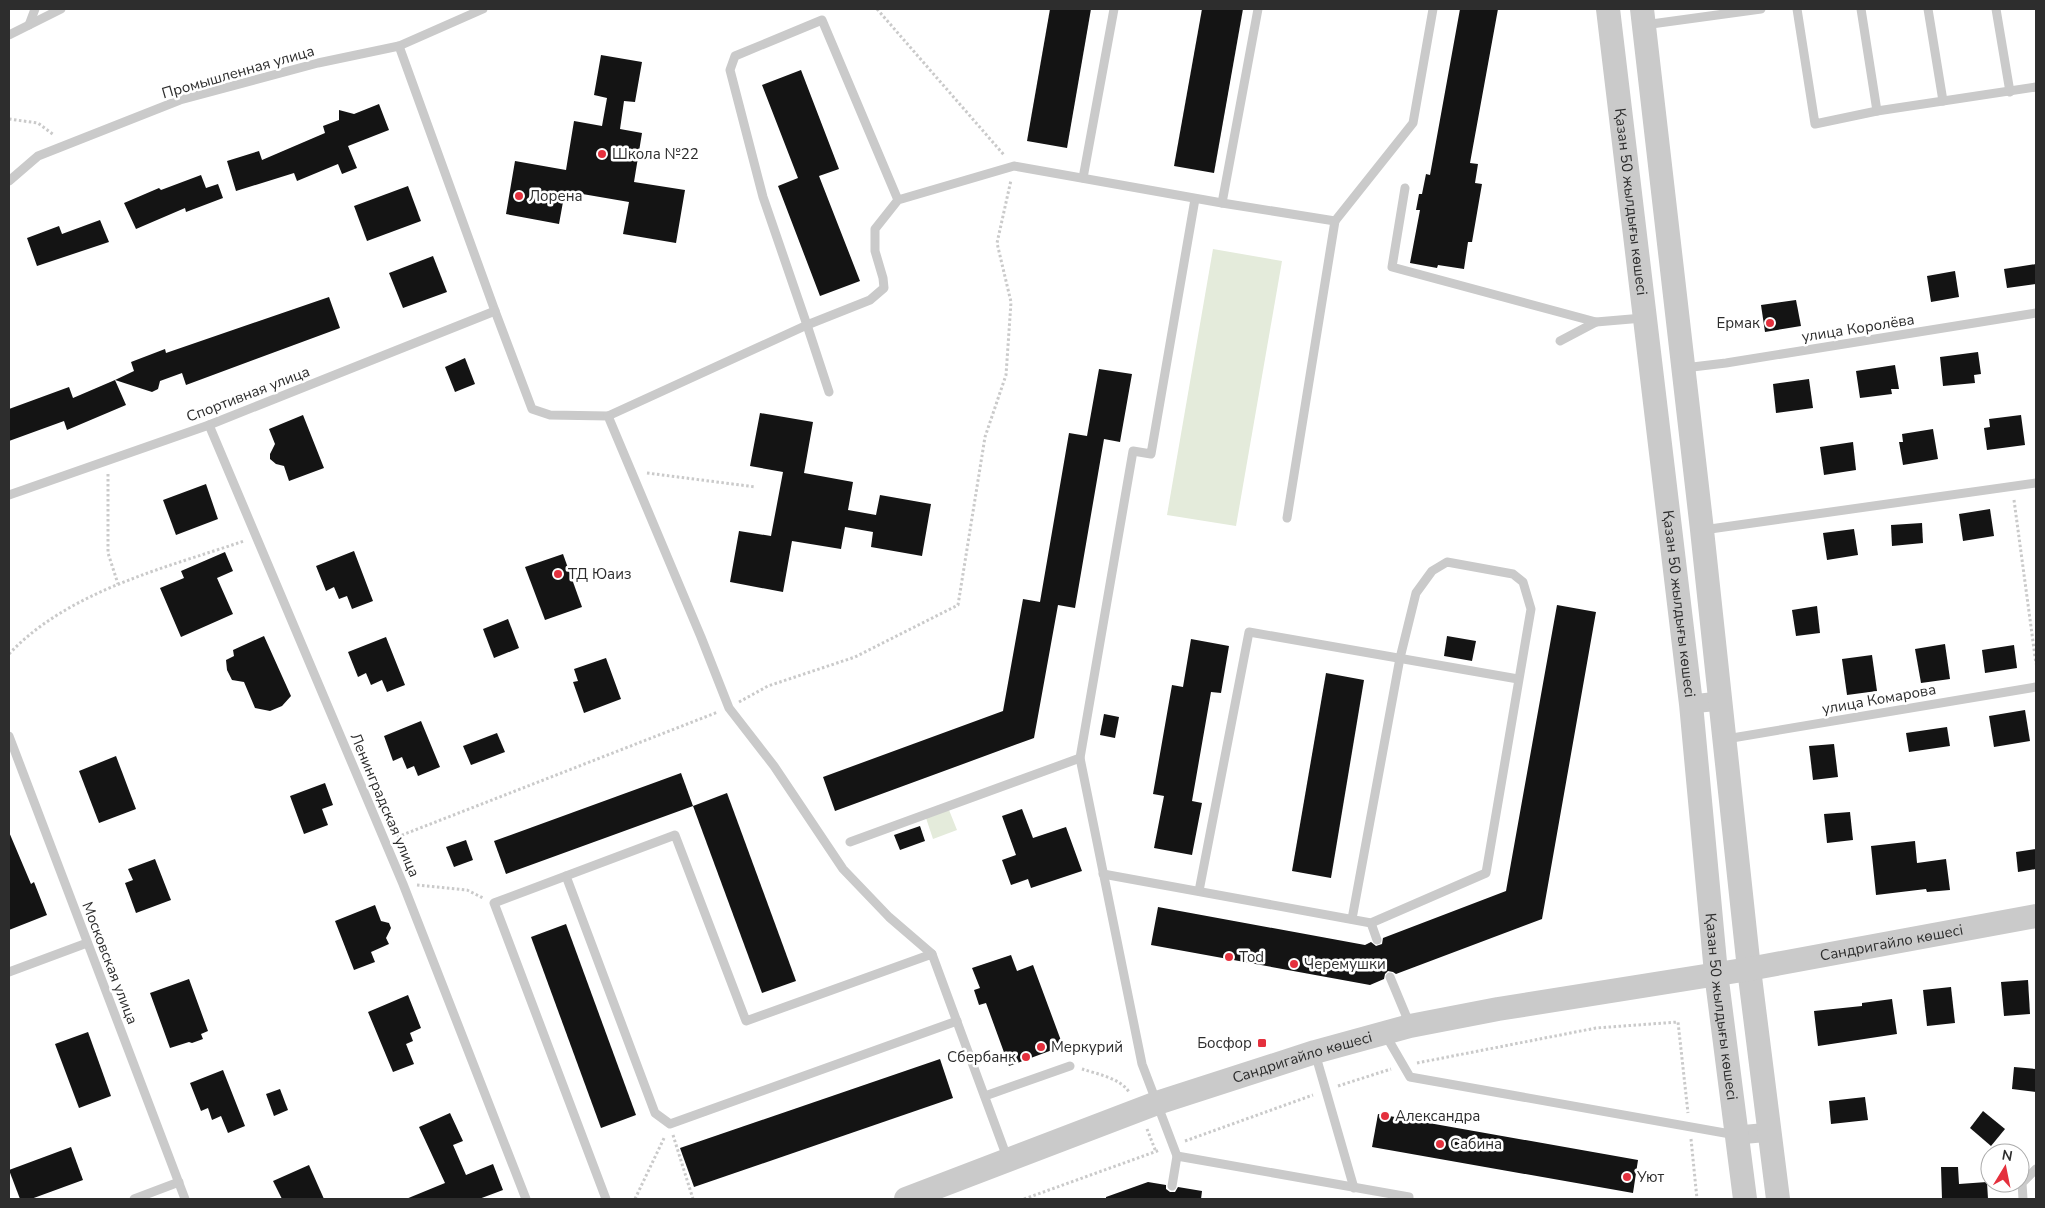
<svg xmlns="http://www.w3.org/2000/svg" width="2045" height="1208" font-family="'Nunito Sans',sans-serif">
<rect width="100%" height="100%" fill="#fff"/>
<g fill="#e4ebdb">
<polygon points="1213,249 1282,261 1236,526 1167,515"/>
<polygon points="949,810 957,830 933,839 926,818"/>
</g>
<g fill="#141414">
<polygon points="1050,9 1091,9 1067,148 1027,141"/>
<polygon points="1202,9 1243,9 1214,173 1174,166"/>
<polygon points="1460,9 1498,9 1470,163 1478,164 1475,183 1482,184 1472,242 1468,242 1464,269 1438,265 1437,268 1410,263 1420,210 1416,210 1419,194 1422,194 1426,174 1430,175"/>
<polygon points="601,55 642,62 635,102 624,101 620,129 642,133 634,182 685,190 676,243 623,234 629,202 565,191 559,224 506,214 515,161 566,170 574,121 602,126 607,98 594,95"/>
<polygon points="801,70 839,169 819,176 860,281 820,296 778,186 798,178 762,85"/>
<polygon points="379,104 389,130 348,146 357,168 342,174 338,164 297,181 294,173 236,191 227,161 259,151 262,160 325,133 323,126 339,120 339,110 354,114"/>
<polygon points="201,175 206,188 218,184 223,198 186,212 185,208 136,229 124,203 159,188 161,190"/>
<polygon points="408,186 421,221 367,241 354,206"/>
<polygon points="100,220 109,242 37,266 27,238 59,226 62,234"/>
<polygon points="433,256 447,292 403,308 389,273"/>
<polygon points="2036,264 2036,284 2007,288 2004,269"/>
<polygon points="1955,271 1959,297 1931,302 1927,276"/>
<polygon points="329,297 340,328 186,385 182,373 160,381 158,389 152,392 115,380 134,371 131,362 165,349 166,353"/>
<polygon points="1796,300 1801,326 1765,332 1761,305"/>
<polygon points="1978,352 1981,374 1974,375 1975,383 1943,386 1940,357"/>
<polygon points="465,358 475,384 455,392 445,367"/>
<polygon points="1895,365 1899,389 1891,389 1892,394 1860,398 1856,371"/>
<polygon points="1099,369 1132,374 1120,442 1104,439 1075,608 1058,605 1034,738 835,811 823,777 1003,711 1023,599 1040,602 1069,433 1087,436"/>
<polygon points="1809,379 1813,408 1776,413 1773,384"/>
<polygon points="115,380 126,405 67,430 64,421 9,441 9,409 69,387 73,398"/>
<polygon points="760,413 813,422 804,473 853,482 848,510 876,515 880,495 931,504 922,556 871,547 873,532 845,527 841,549 792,541 783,592 730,582 739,531 771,536 783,472 750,466"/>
<polygon points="303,415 324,468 289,481 284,466 276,464 270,459 270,454 275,444 269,429"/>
<polygon points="2021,415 2025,445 1987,450 1984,428 1990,427 1989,419"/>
<polygon points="1933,429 1938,459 1903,465 1899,442 1903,442 1902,434"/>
<polygon points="1853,442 1856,470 1824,475 1820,447"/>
<polygon points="206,484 218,519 176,535 163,500"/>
<polygon points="1990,509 1994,536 1963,541 1959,514"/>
<polygon points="1922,523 1923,543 1892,546 1891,525"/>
<polygon points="1854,529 1858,555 1827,560 1823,533"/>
<polygon points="354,551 373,601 352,609 347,596 339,599 334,587 326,591 316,566"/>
<polygon points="225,552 233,571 217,578 233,614 181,637 160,588 184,578 181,571"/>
<polygon points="563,554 582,607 545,620 525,567"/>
<polygon points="1557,605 1596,612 1542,919 1396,974 1393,972 1388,971 1385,974 1384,979 1370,985 1151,945 1158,907 1365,945 1371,942 1376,946 1382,944 1383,938 1506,891"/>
<polygon points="1817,606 1820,633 1796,636 1792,610"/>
<polygon points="508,619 519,648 494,658 483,629"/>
<polygon points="264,636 291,696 282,706 270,711 255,708 244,682 232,680 227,670 226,660 234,656 233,650"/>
<polygon points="1447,636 1476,641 1472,661 1444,656"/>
<polygon points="386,637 405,685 387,692 382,680 371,685 366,673 358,677 348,652"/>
<polygon points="1191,639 1229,646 1221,693 1211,692 1192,801 1202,803 1192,855 1154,848 1164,796 1153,794 1172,685 1183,687"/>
<polygon points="1945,644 1950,679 1921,683 1915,649"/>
<polygon points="2014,645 2017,668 1985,673 1982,650"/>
<polygon points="1872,655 1877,691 1847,695 1842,659"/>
<polygon points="606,658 621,699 584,713 573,682 578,681 574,669"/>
<polygon points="1326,673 1364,680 1331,878 1292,871"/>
<polygon points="2025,710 2030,741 1994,747 1989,716"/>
<polygon points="1104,714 1119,717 1115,738 1100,735"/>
<polygon points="421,721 440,767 418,776 414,766 407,769 402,757 393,761 384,736"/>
<polygon points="1947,727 1950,746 1909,752 1906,733"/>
<polygon points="497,733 505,752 471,765 463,746"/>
<polygon points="1834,744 1838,777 1813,780 1809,746"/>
<polygon points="116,756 136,809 99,823 79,771"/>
<polygon points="681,773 693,806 506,874 494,841"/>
<polygon points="325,783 333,805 322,809 328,825 304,834 290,796"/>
<polygon points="727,793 796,981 762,993 693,806"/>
<polygon points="1022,809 1033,838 1066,827 1082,871 1031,888 1028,879 1011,885 1002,860 1016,855 1002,816"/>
<polygon points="1850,812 1853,840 1827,843 1824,814"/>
<polygon points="920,826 925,841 900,850 894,835"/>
<polygon points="9,832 31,884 34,882 47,915 9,930"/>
<polygon points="466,840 473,860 454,867 446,847"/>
<polygon points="1915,841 1917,863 1946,859 1950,890 1927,892 1926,889 1876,895 1871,846"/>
<polygon points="2036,849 2036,869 2018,872 2016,852"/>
<polygon points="155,859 171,900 136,913 125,883 133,880 128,869"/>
<polygon points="375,905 381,921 389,923 391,928 386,938 389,944 371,952 375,962 354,970 335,921"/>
<polygon points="566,924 636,1115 601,1128 531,937"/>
<polygon points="1011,955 1017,971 1033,965 1063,1046 1009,1066 986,1003 979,1005 974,990 980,988 972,968"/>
<polygon points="189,979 208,1031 201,1034 203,1039 192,1043 189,1042 170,1048 150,993"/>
<polygon points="2028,980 2030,1014 2004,1016 2001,982"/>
<polygon points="1951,987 1955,1023 1927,1026 1923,990"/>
<polygon points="408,995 421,1028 410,1033 413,1041 406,1044 414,1064 393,1072 368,1012"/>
<polygon points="1892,999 1897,1034 1818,1046 1814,1011 1862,1006 1862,1003"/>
<polygon points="88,1032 111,1096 79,1108 55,1044"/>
<polygon points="940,1059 953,1098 694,1187 680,1148"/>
<polygon points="2014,1067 2036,1069 2036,1092 2012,1089"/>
<polygon points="223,1070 245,1126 228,1133 221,1116 212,1120 208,1108 201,1111 190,1083"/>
<polygon points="280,1089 288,1110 274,1116 266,1094"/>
<polygon points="1865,1097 1868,1120 1831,1124 1829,1101"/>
<polygon points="1983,1111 2005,1129 1991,1146 1970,1128"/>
<polygon points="450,1113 463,1141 453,1145 466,1175 493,1164 503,1190 479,1199 406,1199 445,1183 419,1127"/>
<polygon points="1378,1114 1638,1160 1633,1193 1372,1147"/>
<polygon points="71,1147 83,1180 31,1199 20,1199 9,1170"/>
<polygon points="309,1165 324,1199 282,1199 273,1181"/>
<polygon points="1941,1167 1958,1167 1959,1184 1987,1182 1988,1199 1942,1199"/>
<polygon points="1148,1182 1166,1185 1166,1189 1170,1192 1175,1192 1178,1187 1202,1191 1201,1199 1106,1199 1106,1197"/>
</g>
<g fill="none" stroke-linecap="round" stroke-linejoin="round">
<g stroke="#cacaca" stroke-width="3" stroke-dasharray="2.5 2.5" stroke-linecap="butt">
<polyline points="877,9 1004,155"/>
<polyline points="9,119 38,123 54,135"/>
<polyline points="647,473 756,487"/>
<polyline points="108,474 108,553 118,584"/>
<polyline points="2014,500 2036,664"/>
<path d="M9,654C68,591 165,568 244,541"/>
<polyline points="739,702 768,686 855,657 958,605 985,437 1006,375 1011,302 997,243 1011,180"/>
<polyline points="397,837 718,712"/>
<polyline points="417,885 467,890 483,898"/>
<polyline points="1417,1063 1596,1028 1678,1022 1688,1113"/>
<path d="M1082,1069C1097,1074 1120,1078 1129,1092"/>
<polyline points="1338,1086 1391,1069"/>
<polyline points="1147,1129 1156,1152"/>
<polyline points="673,1135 693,1199"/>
<polyline points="1691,1139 1697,1199"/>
<polyline points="1185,1141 1313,1095"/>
<polyline points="635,1199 665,1136"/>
<polyline points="1024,1199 1160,1150"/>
</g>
<g stroke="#cacaca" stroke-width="9">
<polyline points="1797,9 1815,124 1877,111 2036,87"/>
<polyline points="1861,9 1877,111"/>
<polyline points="1928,9 1943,101"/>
<polyline points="1996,9 2010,92"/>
<polyline points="29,25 35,9"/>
<polyline points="1644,25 1761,9"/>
<polyline points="9,35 61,9"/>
<polyline points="399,46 495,311 532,409 550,415 608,416 701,637 729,708 774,766 843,869 889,917 932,954"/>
<polyline points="1083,178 1114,9"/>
<polyline points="9,181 38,156 180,100 318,63 399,46 483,9"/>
<polyline points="1405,188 1392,267 1596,322 1643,318"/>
<polyline points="1195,199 1151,454 1133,451 1080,758 1142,1064 1177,1156 1409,1197 1409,1199"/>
<polyline points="898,200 822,20 735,56 730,70 763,197 807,325 870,300 884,288 883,278 875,251 875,229 898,200 1014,166 1222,203 1335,221 1413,123 1433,9"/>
<polyline points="1222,203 1258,9"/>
<polyline points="1560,341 1596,322"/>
<polyline points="1684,368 1726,363 2036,313"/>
<polyline points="608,416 807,325 829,392"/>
<polyline points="209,425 403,884 526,1199"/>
<polyline points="9,495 209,425 495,311"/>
<polyline points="1287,518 1335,221"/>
<polyline points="1703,530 2036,483"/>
<polyline points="9,736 185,1199"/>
<polyline points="1726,739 2036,687"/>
<polyline points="850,842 1080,758"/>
<polyline points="1103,874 1371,923 1486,873 1531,609 1523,582 1513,574 1447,562 1432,571 1416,593 1400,658 1352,919"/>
<polyline points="566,876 655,1113 670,1124 957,1021"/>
<polyline points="1199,891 1249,632 1518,679"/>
<polyline points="1371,923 1377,940"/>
<polyline points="9,972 87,943"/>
<polyline points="1390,977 1410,1025"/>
<polyline points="1385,1034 1410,1077 1736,1135"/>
<polyline points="1315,1053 1354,1188"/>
<polyline points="985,1096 1070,1066"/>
<polyline points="1172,1186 1177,1156"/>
<polyline points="134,1199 179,1182"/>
<polyline points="606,1199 494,903 675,835 746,1021 932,954 1008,1160"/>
<polyline points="2023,1199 2022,1183 2036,1169"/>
</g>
<g stroke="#cacaca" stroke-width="19">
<polyline points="1691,704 1720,701"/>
<polyline points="1738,1135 1771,1132"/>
</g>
<g stroke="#cacaca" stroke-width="24">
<path id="s1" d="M1608,9L1691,704L1716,973L1745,1199"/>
<polyline points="1642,9 1702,530 1749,969 1778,1199"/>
<path id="s2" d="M906,1199L1157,1103L1315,1052L1410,1026L1498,1009L1749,969L2036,916"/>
</g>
</g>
<g fill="#e4303d" stroke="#fff" stroke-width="2">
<circle cx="602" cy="154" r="5"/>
<circle cx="519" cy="196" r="5"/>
<circle cx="1770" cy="323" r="5"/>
<circle cx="558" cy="574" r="5"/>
<circle cx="1229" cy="957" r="5"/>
<circle cx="1294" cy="964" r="5"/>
<rect x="1257" y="1038" width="10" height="10" rx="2.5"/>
<circle cx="1041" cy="1047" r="5"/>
<circle cx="1026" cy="1057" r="5"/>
<circle cx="1385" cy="1116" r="5"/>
<circle cx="1440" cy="1144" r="5"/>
<circle cx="1627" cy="1177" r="5"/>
</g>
<g text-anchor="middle" stroke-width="5" stroke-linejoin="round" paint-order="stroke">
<g font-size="15" fill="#2d2d2d" stroke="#fff">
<text transform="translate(238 72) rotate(-16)" y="5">Промышленная улица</text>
<text dy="5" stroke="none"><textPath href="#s1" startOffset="194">Қазан 50 жылдығы көшесі</textPath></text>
<text transform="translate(1858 328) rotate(-9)" y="5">улица Королёва</text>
<text transform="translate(248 394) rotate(-21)" y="5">Спортивная улица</text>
<text dy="5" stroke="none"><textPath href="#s1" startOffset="599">Қазан 50 жылдығы көшесі</textPath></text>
<text transform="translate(1879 699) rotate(-10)" y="5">улица Комарова</text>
<text transform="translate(385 805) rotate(67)" y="5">Ленинградская улица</text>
<text dy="5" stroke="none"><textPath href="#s2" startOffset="1022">Сандригайло көшесі</textPath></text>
<text transform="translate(110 963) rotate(69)" y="5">Московская улица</text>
<text dy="5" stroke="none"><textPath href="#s1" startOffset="1004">Қазан 50 жылдығы көшесі</textPath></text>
<text dy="5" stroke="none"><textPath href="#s2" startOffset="421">Сандригайло көшесі</textPath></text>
</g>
<g font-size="15" fill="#2d2d2d" stroke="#fff" text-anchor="start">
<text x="612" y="159">Школа №22</text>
<text x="529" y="201">Лорена</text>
<text x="1760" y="328" text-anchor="end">Ермак</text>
<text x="568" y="579">ТД Юаиз</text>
<text x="1239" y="962">Tod</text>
<text x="1304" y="969">Черемушки</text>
<text x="1252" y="1048" text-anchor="end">Босфор</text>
<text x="1051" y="1052">Меркурий</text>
<text x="1016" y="1062" text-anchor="end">Сбербанк</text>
<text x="1395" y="1121">Александра</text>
<text x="1450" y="1149">Сабина</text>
<text x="1637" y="1182">Уют</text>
</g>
</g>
<rect width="2045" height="1208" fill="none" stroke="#2d2d2d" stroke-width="20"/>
<g transform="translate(2005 1168) rotate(10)"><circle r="24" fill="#ffffff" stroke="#ababab"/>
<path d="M0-4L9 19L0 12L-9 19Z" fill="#e4303d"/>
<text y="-8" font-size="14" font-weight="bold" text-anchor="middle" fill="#2d2d2d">N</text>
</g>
</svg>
